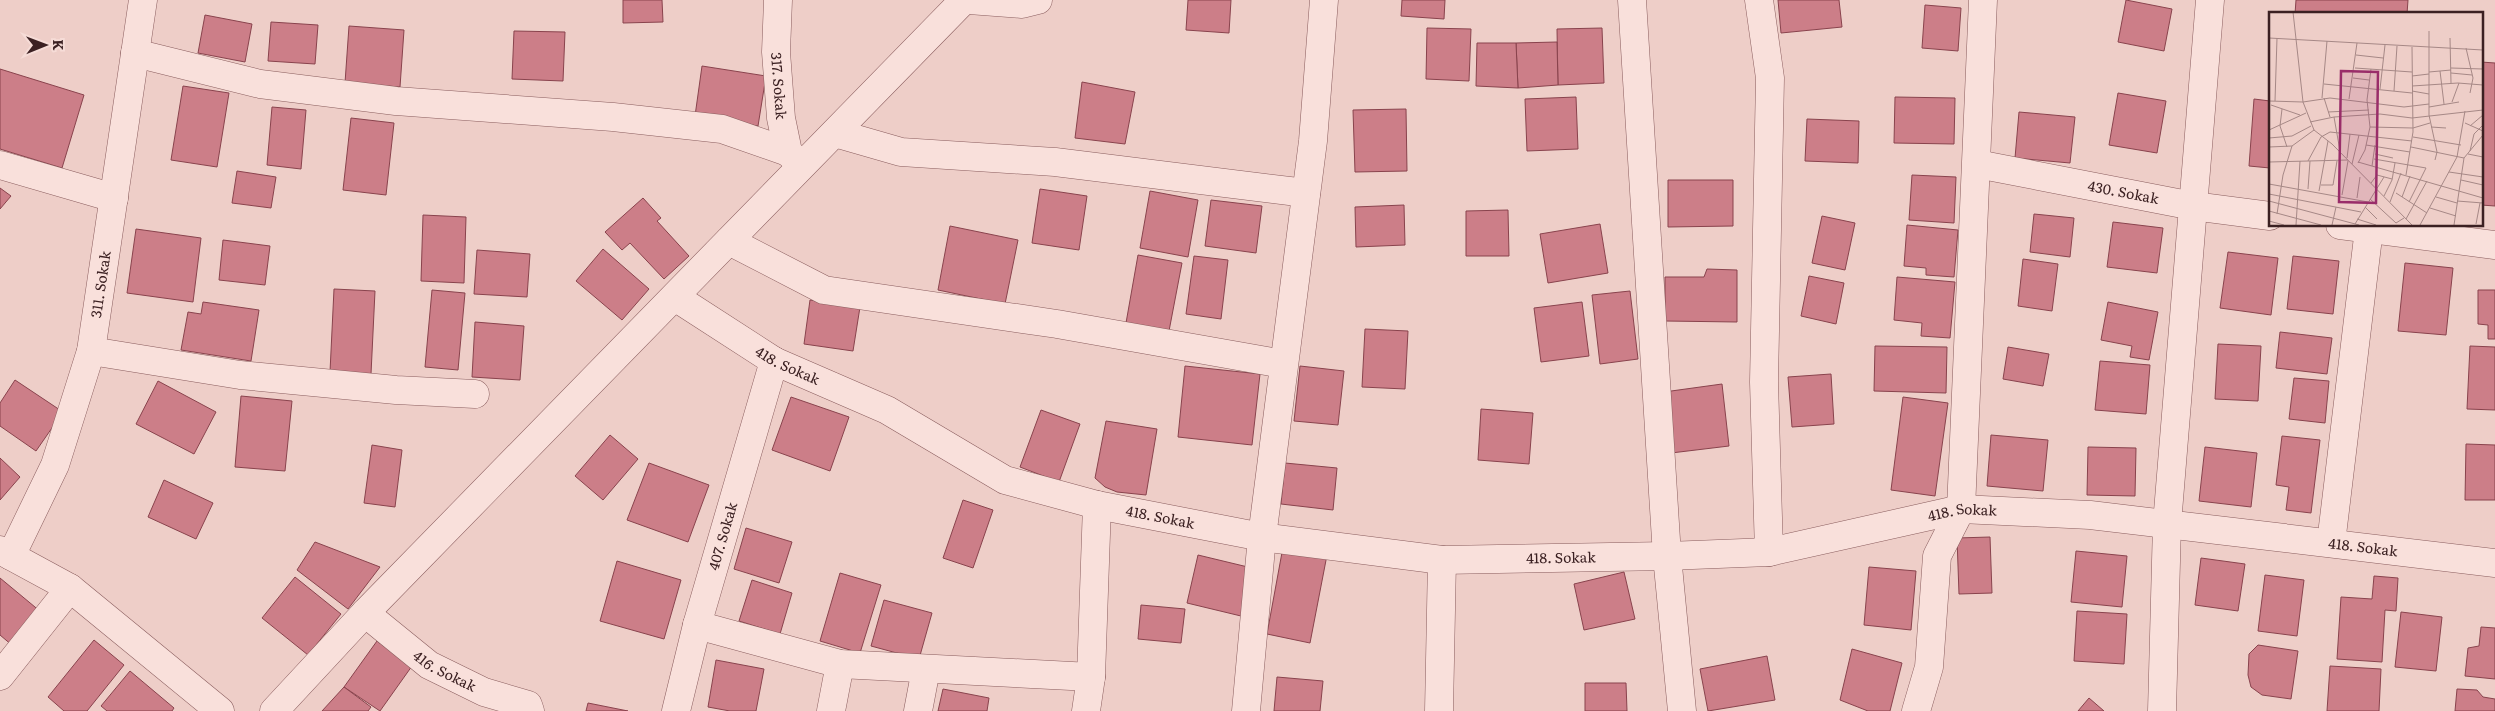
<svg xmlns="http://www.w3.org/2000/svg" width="2495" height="711" font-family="Literata,serif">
<rect width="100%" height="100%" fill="#eecec8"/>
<g fill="#cc7e88" stroke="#89434d">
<polygon points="623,0 662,0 663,22 623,23"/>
<polygon points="1188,0 1231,0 1229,33 1186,30"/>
<polygon points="1402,0 1445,0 1444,19 1401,16"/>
<polygon points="1778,0 1839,0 1842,27 1781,33"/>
<polygon points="2126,0 2172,9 2164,51 2118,42"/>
<polygon points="2296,0 2408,0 2407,14 2295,14"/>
<polygon points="1925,5 1961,8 1958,51 1922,48"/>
<polygon points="205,15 252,24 245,62 198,53"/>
<polygon points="271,22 318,25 315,64 268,61"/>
<polygon points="349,26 404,30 400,87 345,83"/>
<polygon points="1427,28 1471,29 1469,81 1426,79"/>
<polygon points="1602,28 1604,83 1558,85 1557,29"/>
<polygon points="514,31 565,32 563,81 512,79"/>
<polygon points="1557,42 1558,85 1518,88 1516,43"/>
<polygon points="1477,43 1516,43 1518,88 1476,86"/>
<polygon points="2481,62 2495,63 2495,206 2481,205"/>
<polygon points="702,66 766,76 758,126 695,116"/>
<polygon points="0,69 84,95 62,168 0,149"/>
<polygon points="1082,82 1135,92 1125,144 1075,138"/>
<polygon points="183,86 229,93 217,167 171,160"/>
<polygon points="2118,93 2166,101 2157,153 2109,145"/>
<polygon points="1576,97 1578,149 1527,151 1525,99"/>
<polygon points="1895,97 1955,98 1954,144 1894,143"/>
<polygon points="2254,99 2270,101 2270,168 2249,166"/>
<polygon points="272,107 306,110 301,169 267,165"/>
<polygon points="1406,109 1407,171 1355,172 1353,110"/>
<polygon points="2019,112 2075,117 2070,163 2015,158"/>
<polygon points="351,118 394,123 386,195 343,190"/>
<polygon points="1807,119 1859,121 1858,163 1805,161"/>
<polygon points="237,171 276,177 271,208 232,203"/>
<polygon points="1912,175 1956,177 1954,223 1909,220"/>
<polygon points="1668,180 1733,180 1733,226 1668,227"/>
<polygon points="0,188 11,196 0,209"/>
<polygon points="1040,189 1087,196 1079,250 1032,243"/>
<polygon points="1150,191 1198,200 1188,257 1140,248"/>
<polygon points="643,198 661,218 657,221 689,256 664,279 630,243 622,250 605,232"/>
<polygon points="1211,200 1262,206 1256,253 1205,246"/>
<polygon points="1404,205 1405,245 1356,247 1355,207"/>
<polygon points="1508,210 1509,256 1466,256 1466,211"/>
<polygon points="2034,214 2074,218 2070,257 2030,252"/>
<polygon points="423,215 466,217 464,283 421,281"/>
<polygon points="1822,216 1855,223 1845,270 1812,263"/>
<polygon points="2113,222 2163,228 2157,273 2107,267"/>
<polygon points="1600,224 1608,273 1548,283 1540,234"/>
<polygon points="1907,225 1958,230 1954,277 1926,275 1926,268 1904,266"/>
<polygon points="950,226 1018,240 1005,304 938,290"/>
<polygon points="136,229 201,238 193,302 127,293"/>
<polygon points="223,240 270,246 265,285 219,280"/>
<polygon points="603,249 649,289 622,320 576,281"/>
<polygon points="477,250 530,254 527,297 474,294"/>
<polygon points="2228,252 2278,258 2271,315 2220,308"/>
<polygon points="1138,255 1182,263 1169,331 1126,323"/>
<polygon points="1194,256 1228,260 1221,319 1186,314"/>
<polygon points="2293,256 2339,261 2333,314 2287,309"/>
<polygon points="2023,259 2058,264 2052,311 2018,306"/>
<polygon points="2405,263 2453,268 2446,335 2398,331"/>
<polygon points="1707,269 1737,270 1737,322 1665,321 1665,277 1704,277"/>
<polygon points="1809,276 1844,283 1836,324 1801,316"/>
<polygon points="1897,277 1955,282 1950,338 1921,336 1922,323 1894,320"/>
<polygon points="334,289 375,291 371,374 330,372"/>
<polygon points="432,290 465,293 458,370 425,367"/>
<polygon points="2478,290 2495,290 2495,339 2488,339 2488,325 2478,324"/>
<polygon points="1630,291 1638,359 1600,364 1592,295"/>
<polygon points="810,300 860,307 853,351 804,344"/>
<polygon points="203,302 259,310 251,361 181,350 188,312 201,314"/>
<polygon points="1582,302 1589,356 1541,362 1534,308"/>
<polygon points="2108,302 2158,312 2149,360 2130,357 2132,346 2101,340"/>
<polygon points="475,322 524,326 520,380 472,377"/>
<polygon points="1365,329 1408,331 1405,389 1362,387"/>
<polygon points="2280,332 2332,338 2327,374 2276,368"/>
<polygon points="2218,344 2261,346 2258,401 2215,399"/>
<polygon points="1875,346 1947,347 1946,393 1874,391"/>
<polygon points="2470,346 2495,347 2495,410 2467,409"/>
<polygon points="2008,347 2049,354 2043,386 2003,379"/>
<polygon points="2100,361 2150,365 2146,414 2095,410"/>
<polygon points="1185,366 1260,374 1252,445 1178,437"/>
<polygon points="1300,366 1344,371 1338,425 1294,421"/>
<polygon points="1831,374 1834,424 1792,427 1788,377"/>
<polygon points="2294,378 2329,381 2325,423 2289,419"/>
<polygon points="15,380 63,412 36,451 0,426 0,403"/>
<polygon points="158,381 216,412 194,454 136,424"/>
<polygon points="1722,384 1729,446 1671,453 1664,392"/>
<polygon points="241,396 292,401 285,471 235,467"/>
<polygon points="791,397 849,417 830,471 772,450"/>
<polygon points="1903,397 1948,403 1935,496 1891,490"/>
<polygon points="1481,409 1533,413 1529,464 1478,460"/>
<polygon points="1041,410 1080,424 1059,482 1020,467"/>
<polygon points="1106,421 1157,429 1146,495 1117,492 1105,487 1095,478"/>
<polygon points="610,435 638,459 603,500 575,476"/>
<polygon points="1991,435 2048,440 2043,491 1987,486"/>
<polygon points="2282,436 2320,440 2311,513 2286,510 2289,487 2276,485"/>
<polygon points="2466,444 2495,445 2495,500 2465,500"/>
<polygon points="372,445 402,450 395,507 364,503"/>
<polygon points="2088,447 2136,448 2135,496 2087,495"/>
<polygon points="2205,447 2257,453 2251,507 2199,501"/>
<polygon points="0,458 20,477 0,500"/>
<polygon points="649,463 709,485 688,542 627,520"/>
<polygon points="1285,463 1337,468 1333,510 1281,504"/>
<polygon points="164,480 213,503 196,539 148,517"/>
<polygon points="963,500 993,510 973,568 943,558"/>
<polygon points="746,528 792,542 779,583 734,569"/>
<polygon points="1990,537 1992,593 1959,594 1957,538"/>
<polygon points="315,542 380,567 348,609 297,570"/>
<polygon points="1283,547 1327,555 1310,643 1267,634"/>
<polygon points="2076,551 2127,556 2122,607 2071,602"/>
<polygon points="1198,555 1252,568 1241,616 1187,603"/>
<polygon points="2201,558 2245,564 2238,611 2195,605"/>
<polygon points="617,561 681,580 664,639 600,621"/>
<polygon points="1869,567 1916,571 1911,630 1864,625"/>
<polygon points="1624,572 1635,619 1584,630 1574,584"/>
<polygon points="840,573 881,585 860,653 820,641"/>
<polygon points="2265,575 2304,580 2297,636 2258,631"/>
<polygon points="2374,576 2398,578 2396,611 2385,610 2382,662 2337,659 2341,597 2372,599"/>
<polygon points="295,577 341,614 308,655 262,618"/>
<polygon points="0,578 41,612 13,646 0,635"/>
<polygon points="752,580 792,593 780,634 739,621"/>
<polygon points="884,600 932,613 919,659 871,646"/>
<polygon points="1141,605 1185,609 1181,643 1138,639"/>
<polygon points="2077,611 2127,614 2124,664 2074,661"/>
<polygon points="2401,612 2442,617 2436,671 2395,667"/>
<polygon points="2481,627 2495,628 2495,679 2465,676 2468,648 2479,646"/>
<polygon points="94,640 124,665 87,711 64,711 48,697"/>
<polygon points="377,641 412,666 380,711 344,687"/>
<polygon points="2258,645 2298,651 2291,699 2262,695 2251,687 2248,675 2249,654"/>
<polygon points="1852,649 1902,663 1890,711 1868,711 1840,700"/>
<polygon points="1767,656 1775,700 1708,711 1700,669"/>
<polygon points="716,660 764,669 756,711 730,711 708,707"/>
<polygon points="2330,666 2381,669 2379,711 2327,711"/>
<polygon points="130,671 174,708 172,711 107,711 101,706"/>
<polygon points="1277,677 1323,681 1320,711 1274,711"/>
<polygon points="1585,683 1626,683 1627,711 1585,711"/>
<polygon points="344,687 371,707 368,711 322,711"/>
<polygon points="943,689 989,698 987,711 938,711"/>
<polygon points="2457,689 2477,690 2483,697 2495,699 2495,711 2455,711"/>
<polygon points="2089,698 2104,711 2078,711"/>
<polygon points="588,703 628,711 586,711"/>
</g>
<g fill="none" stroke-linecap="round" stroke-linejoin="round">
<defs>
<g id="street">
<path id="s1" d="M778,0L776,52L781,118L788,152L799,163"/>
<polyline points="969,0 1022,4 1038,0"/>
<polyline points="1632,0 1667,556 1682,711"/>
<polyline points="1759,0 1770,78 1764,382 1769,552"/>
<polyline points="135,53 260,84 396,101 613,117 722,129 788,152"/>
<polyline points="835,133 901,152 1055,162 1306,193"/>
<path id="s2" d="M1977,164L2193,206L2270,216"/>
<polyline points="0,165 114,198"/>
<polyline points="2340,225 2495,245"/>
<polyline points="729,241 824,290 1057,324 1283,364"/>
<path id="s3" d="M675,297L774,361L887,410L1005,480L1097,505L1262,537L1442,560L1667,556L1769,552L1961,509L2090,515L2495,563"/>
<polyline points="91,351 240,375 396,390 475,394"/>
<polyline points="2331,543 2369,229"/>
<polyline points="0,550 70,588 220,711"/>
<path id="s4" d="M11,556L55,465L91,351L143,0"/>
<path id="s5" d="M365,613L429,665L484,692L528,705L530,711"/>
<polyline points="697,625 840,664 1091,677"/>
<polyline points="0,676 70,588"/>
<polyline points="274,711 365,613 964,0"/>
<path id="s6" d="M676,711L697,625L774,361"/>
<polyline points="831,711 840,664"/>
<polyline points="918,711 926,669"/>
<polyline points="1086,711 1091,677 1097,505"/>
<polyline points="1246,711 1262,537 1313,141 1324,0"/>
<polyline points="1439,711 1442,560"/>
<polyline points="1916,711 1929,667 1937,556 1961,509 1983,0"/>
<polyline points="2162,711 2167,524 2210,0"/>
</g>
</defs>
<use href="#street" stroke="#8a5d5e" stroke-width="29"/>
<use href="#street" stroke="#f9e0db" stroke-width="28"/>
</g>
<g text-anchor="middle" stroke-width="4" stroke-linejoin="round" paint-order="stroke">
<g font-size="14" fill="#3b2022" stroke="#f6dcd7">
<text dy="5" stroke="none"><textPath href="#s1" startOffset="86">317. Sokak</textPath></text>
<text dy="5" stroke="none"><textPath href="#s2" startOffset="149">430. Sokak</textPath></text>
<text dy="5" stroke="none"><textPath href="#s4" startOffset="288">311. Sokak</textPath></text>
<text dy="5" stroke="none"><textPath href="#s3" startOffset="132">418. Sokak</textPath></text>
<text dy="5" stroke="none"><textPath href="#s3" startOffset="1348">418. Sokak</textPath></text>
<text dy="5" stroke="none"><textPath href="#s3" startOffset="538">418. Sokak</textPath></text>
<text dy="5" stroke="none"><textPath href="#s6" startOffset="181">407. Sokak</textPath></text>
<text dy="5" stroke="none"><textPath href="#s3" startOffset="1751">418. Sokak</textPath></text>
<text dy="5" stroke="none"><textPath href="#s3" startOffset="942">418. Sokak</textPath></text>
<text dy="5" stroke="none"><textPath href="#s5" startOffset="99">416. Sokak</textPath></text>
</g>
</g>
<g transform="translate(2269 12)">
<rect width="214" height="214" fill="#eecec8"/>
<path fill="none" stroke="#a68886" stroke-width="1" d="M24,0L34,90L45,118L63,132L143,213M160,19V103L168,140L166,148M0,26L214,38M181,26L182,71M197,36L204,66L201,81M87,43L114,46M86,56L143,60M182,56L214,57M171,59L175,92M160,60L182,58M182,61L203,63M143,64L160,62M84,66L100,68M55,72L143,81M143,74L189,71L214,73M111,77L116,33M125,79L128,34M143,79L160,82M53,86L58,29M55,86L61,105M80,87L88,31M0,89L34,90L61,86L135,95L160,92M6,89L8,26M183,90L190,71M2,93L31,103M160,95L190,90M13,97L11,114L18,135M59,100L100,98M65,105L71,139M41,110L65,105L111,102L143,106L214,98M196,111L214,119M201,114L214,103M101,115L144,116L161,111M162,115L177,116M0,118L37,101M144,125L192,133M0,126L23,124L42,114M97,133L141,140M0,135L23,134L45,118M142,135L195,146M201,139L205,122L214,113M106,142L124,146M199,142L214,145M78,146L81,122M105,147L157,156L140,190M39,149L52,125L61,120L143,129M0,150L79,148M89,150L214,186M89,151L96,138L101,115L98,88L102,57M83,152L90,123M103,154L106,133M180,160L214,165M137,163L144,120L143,35M192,168L214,173M102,171L108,163L123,167M0,172L99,190M52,173H64L68,149M39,177L41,149M50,179L59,129M127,181L158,201M0,182L92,200M73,183L79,149M115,184L123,168L126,151M133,185L141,164M167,185L188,191M88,186L91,165M101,187L127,211L135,206M0,189L90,213M188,189L214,191M121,190L132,161M96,195L108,207M161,196L187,204M0,199L52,213M8,202L14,163L23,134M88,207L107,213M137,207L158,169M0,209L15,213M86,212L115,165M207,212L211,191M27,213L31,149M63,213L67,195M151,213L188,145L196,99M185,213L195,146L214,123"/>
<path fill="#992d69" fill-opacity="0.15" stroke="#992d69" stroke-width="2.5" d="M72,59L109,60L107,191L70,190Z"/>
<rect width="214" height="214" fill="none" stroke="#3b2022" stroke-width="2.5"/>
</g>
<g transform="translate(45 45) rotate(89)" stroke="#f6dcd7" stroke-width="4" paint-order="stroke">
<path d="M0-4L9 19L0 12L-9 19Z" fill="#3b2022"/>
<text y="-8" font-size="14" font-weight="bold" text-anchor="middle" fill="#3b2022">K</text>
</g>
</svg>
